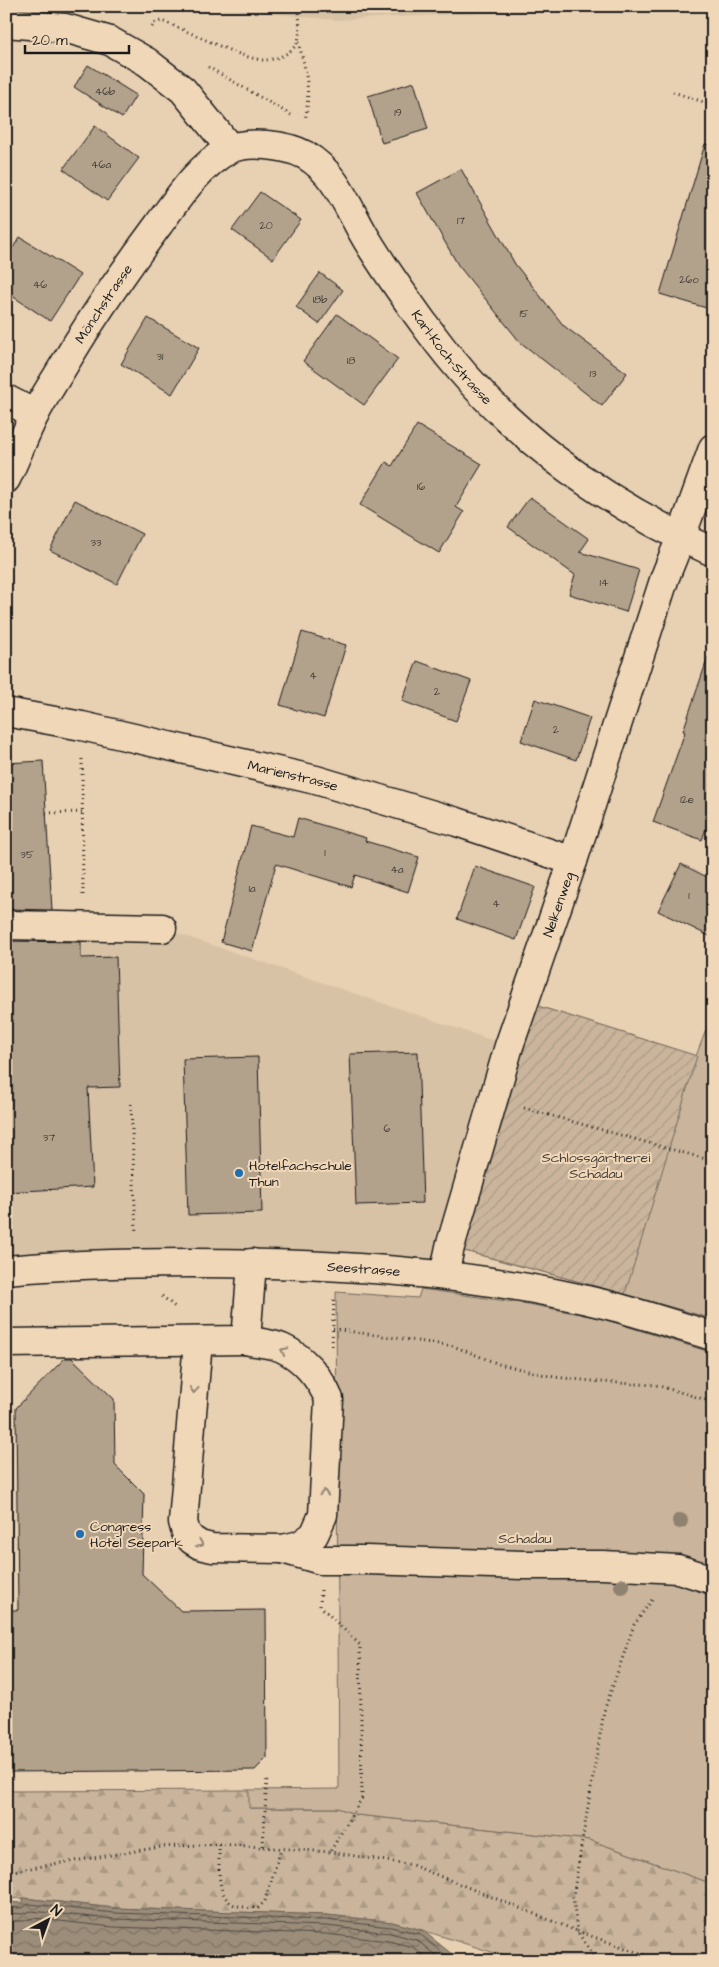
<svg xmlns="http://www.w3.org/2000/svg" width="719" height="1967" font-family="'Architects Daughter',sans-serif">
<defs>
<pattern id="forest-firs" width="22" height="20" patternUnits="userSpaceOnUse" patternTransform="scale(1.25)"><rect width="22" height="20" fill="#cab59c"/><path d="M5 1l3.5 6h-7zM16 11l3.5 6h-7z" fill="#ad9b86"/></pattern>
<pattern id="garden-furrows" width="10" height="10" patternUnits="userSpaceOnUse" patternTransform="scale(1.25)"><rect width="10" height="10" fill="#cab59c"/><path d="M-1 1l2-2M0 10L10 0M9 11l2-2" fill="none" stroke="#ad9b86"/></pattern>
<pattern id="water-waves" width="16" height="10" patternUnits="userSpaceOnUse" patternTransform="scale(1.25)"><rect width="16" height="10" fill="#9c8d7a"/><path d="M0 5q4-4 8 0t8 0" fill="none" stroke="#7e7263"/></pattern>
</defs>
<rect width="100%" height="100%" fill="#e8d0b2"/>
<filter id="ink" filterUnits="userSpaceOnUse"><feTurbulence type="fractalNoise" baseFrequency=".02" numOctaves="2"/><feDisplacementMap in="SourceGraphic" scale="10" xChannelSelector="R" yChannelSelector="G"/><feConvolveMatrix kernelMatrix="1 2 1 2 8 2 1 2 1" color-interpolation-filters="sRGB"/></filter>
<g filter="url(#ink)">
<g fill="#d8c2a6">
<polygon points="200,6 626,6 335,20"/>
<polygon points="6,925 162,928 509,1046 444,1275 6,1270"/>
</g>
<polygon fill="url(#forest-firs)" stroke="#73685c" points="249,1790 250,1808 338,1808 357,1815 590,1840 713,1884 713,1961 520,1961 422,1930 392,1922 327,1915 114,1908 23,1898 6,1899 6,1791"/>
<g fill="#cab59c" stroke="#73685c">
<polygon points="525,1002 696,1056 713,1012 713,1319 625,1294 450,1247"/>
<polygon points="421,1289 528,1304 600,1318 713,1353 713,1884 590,1840 357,1815 338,1808 249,1808 249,1790 339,1789 336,1292 418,1298"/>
</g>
<polygon fill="url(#garden-furrows)" stroke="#73685c" points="525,1002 697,1056 625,1294 450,1247"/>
<polygon fill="url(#water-waves)" stroke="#696054" points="23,1898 114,1908 327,1915 392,1922 422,1930 458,1959 509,1957 520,1961 6,1961 6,1902 23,1903"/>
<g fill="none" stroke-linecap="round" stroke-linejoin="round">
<g stroke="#4f4942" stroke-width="1">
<polyline points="6,1907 22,1908 29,1904 114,1913 326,1920 391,1927 420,1934 452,1961"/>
<polyline points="6,1913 23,1914 31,1911 114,1919 326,1926 390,1933 417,1940 442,1961"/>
<polyline points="6,1921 24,1921 33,1918 113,1927 325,1934 389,1941 413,1947 430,1961"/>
</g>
</g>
<g fill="#b2a18b" stroke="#1c1c1c">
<polygon points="88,65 136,95 122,118 74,87"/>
<polygon points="414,82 428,129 382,143 368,96"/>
<polygon points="95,126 139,158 107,201 63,169"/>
<polygon points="705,144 713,145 713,310 660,294"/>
<polygon points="461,169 515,264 564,326 627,373 602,406 520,342 458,265 417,193"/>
<polygon points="260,192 301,220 273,259 232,230"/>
<polygon points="20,237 80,275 50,321 6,292 6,258"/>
<polygon points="320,273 343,290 319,324 296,307"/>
<polygon points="337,314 398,359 364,405 303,361"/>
<polygon points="148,318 199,348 172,394 121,364"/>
<polygon points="417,425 482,464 456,507 464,512 439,553 360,505 386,462 392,466"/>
<polygon points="530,497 589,539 580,552 639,570 626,612 569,594 575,575 508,527"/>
<polygon points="75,500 142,534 117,584 50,550"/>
<polygon points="302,632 346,645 324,718 280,705"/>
<polygon points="708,657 713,658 713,808 702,840 653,822 685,732 683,731"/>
<polygon points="417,661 471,681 456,721 402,701"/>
<polygon points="535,699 590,718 576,760 521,741"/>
<polygon points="43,761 52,910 6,909 6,763"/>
<polygon points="298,818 366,838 365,841 419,857 408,892 355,875 351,887 276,864 252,951 221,942 251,826 293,837"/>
<polygon points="681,864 713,880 713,938 658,911"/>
<polygon points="475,866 535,887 516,940 457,919"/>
<polygon points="6,941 81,942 81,958 116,957 120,1087 88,1088 93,1187 6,1192"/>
<polygon points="418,1052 423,1203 356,1205 350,1054"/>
<polygon points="258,1057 262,1213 188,1215 183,1059"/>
<polygon points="65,1358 72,1358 114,1399 115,1465 144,1494 142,1574 181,1611 266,1610 267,1758 255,1770 6,1772 6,1610 18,1610 16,1408"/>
</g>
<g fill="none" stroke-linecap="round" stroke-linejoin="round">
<defs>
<g id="minor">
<polyline points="6,23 65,28 110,41 147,62 183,90 230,148"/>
<polyline points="6,399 35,414"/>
<path id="s1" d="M6,479C16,458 24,436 34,416C42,400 52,385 61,370C91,319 124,271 159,224C178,198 199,166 228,150C246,140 287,145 305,155C337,173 349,211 367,240C385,270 406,299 427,328C502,431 598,500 713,552"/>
<path id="s2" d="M6,712L82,726L316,780L457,822L573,861"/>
<polyline points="6,925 162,928"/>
<path id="s3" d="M6,1270C68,1264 129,1263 191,1263C331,1263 472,1271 608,1305C643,1314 678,1326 713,1336"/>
<path id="s4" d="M444,1275L450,1247L509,1046L573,861L665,577L681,537L713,448"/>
<path d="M198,1341L183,1522L186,1533L192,1540L200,1545L212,1548L283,1549L300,1545L314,1535L323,1515L329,1399C320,1378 304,1358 282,1348C271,1343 257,1343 246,1340"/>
<polyline points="6,1343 246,1340 252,1263"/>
<polyline points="283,1549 321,1560 366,1560 522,1565 603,1565 678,1569 713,1580"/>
</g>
</defs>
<use href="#minor" stroke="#1c1c1c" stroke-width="31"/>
<g stroke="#1c1c1c" stroke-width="3" stroke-dasharray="1 4" stroke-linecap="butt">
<path d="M152,27L154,23L161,21C187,29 243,61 266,60C278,59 293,53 298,41C301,31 299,17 299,6"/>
<path d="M298,42C306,68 311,93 305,120"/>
<polyline points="208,67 291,115"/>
<polyline points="673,92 713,105"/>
<polyline points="82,759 83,896"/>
<polyline points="46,813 82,812"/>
<polyline points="131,1104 136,1233"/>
<polyline points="524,1108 713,1161"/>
<polyline points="162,1296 176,1308"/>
<polyline points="333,1329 453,1346 499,1364 554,1377 601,1382 656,1385 713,1402"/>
<polyline points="332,1346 334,1298"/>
<polyline points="321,1590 320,1606 360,1645 362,1798 330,1852"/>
<polyline points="652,1600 634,1625 604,1711 573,1896 577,1931 662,1961"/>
<path d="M219,1844C220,1861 215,1892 231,1903C238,1908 250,1907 258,1908L265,1901L281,1849"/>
<polyline points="263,1846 267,1778"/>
<polyline points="6,1872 161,1847 219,1844 330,1852 412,1865 577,1931 597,1961"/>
</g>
<use href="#minor" stroke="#f0d7b8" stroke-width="28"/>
<defs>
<polyline id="rail" points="366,7 372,6"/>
</defs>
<use href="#rail" stroke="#1c1c1c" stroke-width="5.5"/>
<use href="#rail" stroke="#f0d7b8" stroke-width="4" stroke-dasharray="11" stroke-linecap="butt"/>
</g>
<g fill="#908271">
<circle cx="680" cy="1521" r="8"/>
<circle cx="622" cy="1586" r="8"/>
</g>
<defs><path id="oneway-chevron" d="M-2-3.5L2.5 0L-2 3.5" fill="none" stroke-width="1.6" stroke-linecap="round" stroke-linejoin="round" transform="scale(1.25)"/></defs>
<g stroke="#918372">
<use href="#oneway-chevron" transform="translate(284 1351) rotate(-152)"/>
<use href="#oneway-chevron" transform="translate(194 1390) rotate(95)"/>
<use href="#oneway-chevron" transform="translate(324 1493) rotate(-87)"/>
<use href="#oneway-chevron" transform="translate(200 1544) rotate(24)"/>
</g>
</g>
<g fill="#1f6fb2" stroke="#f0d7b8" stroke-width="2">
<circle cx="239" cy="1173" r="5"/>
<circle cx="80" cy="1534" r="5"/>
</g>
<g text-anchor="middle" stroke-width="4" stroke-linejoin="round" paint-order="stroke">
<g font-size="11" fill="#423d38">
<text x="105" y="95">46b</text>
<text x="398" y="116">19</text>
<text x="101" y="168">46a</text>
<text x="461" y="224">17</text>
<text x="266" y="229">20</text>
<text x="689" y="283">26o</text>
<text x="40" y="288">46</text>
<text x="320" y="303">18b</text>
<text x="524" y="317">15</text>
<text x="160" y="360">31</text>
<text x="351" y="364">18</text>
<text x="593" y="377">13</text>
<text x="421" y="490">16</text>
<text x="96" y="546">33</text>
<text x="604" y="586">14</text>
<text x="313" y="679">4</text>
<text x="437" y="695">2</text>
<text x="556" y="733">2</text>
<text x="687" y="803">12e</text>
<text x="325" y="856">1</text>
<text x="27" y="858">35</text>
<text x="397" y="873">4a</text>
<text x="252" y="892">1a</text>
<text x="689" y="899">1</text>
<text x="496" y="907">4</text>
<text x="387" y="1132">6</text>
<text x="49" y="1141">37</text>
</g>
<g font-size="14" fill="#1c1c1c" stroke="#f0d7b8">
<text dy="5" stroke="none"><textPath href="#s1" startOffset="201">Mönchstrasse</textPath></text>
<text dy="5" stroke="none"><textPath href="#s1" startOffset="731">Karl-Koch-Strasse</textPath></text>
<text dy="5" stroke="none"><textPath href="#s2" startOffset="294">Marienstrasse</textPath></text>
<text dy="5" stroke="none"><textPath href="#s4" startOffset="388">Nelkenweg</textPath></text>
<text dy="5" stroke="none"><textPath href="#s3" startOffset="358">Seestrasse</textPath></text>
</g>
<g font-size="14" fill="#48423c" stroke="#f0d7b8">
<text x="596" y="1162">Schlossgärtnerei<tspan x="596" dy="16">Schadau</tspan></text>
<text x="525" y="1543">Schadau</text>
</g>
<g font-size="14" fill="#1c1c1c" stroke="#f0d7b8" text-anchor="start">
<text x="249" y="1170">Hotelfachschule<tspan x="249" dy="16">Thun</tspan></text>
<text x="90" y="1531">Congress<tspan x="90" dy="16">Hotel Seepark</tspan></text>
</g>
</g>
<rect width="719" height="1967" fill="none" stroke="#f0d7b8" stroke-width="25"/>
<rect x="12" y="12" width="694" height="1942" fill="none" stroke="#1c1c1c" stroke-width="2" filter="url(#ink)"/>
<g transform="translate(48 1920) rotate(41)" stroke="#f0d7b8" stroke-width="4" paint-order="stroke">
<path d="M0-4L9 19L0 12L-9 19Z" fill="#1c1c1c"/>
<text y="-8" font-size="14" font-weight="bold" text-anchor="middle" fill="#1c1c1c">N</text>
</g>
<path d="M25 45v8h104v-8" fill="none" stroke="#1c1c1c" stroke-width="2.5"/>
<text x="32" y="45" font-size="15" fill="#1c1c1c" stroke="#f0d7b8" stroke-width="4" paint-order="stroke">20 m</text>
</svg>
